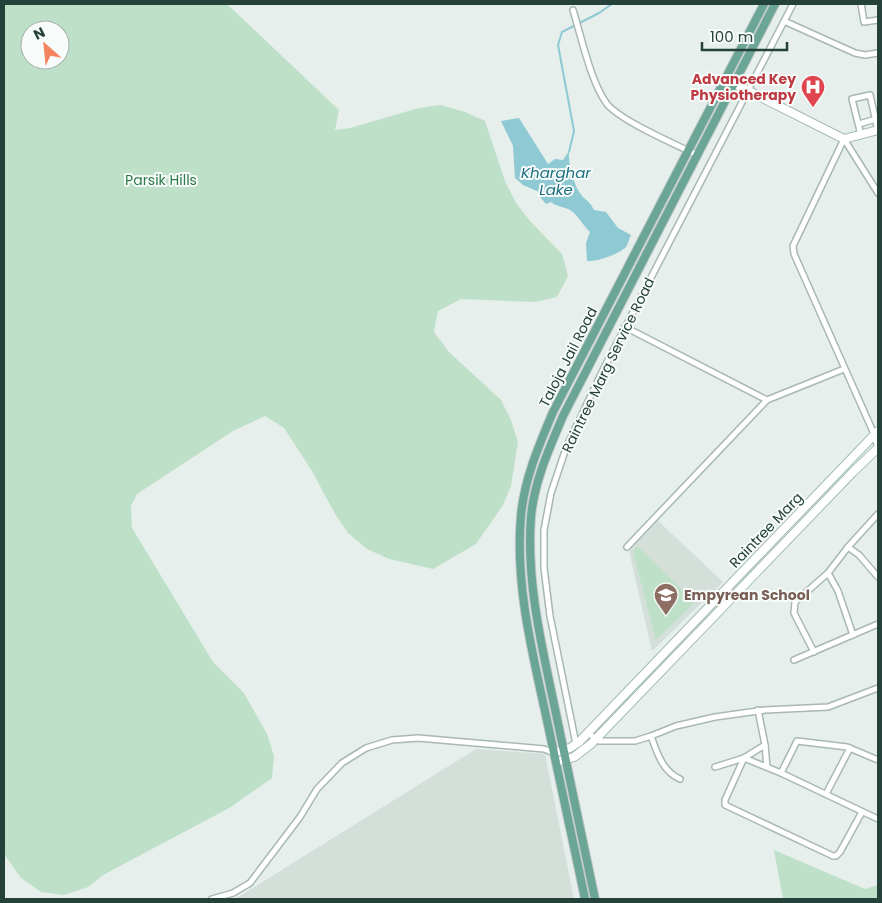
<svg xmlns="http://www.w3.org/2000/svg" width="882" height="903" font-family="Poppins,sans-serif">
<rect width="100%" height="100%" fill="#e6efeb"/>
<g fill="#d4dfda">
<polygon points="655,518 723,582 652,651 629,551 632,542"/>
<polygon points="476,749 545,754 574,899 235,899"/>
</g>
<g fill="#bfe0c8" fill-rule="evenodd">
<path d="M4,4H227L339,110L335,130L350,128L419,108L441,105L465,112L485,121L505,181L516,203L530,221L562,254L568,276L557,297L535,302L461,299L438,311L434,332L449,352L501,400L511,420L518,442L511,486L503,505L476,544L433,569L389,559L367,549L348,533L335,514L312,471L284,428L265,416L233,431L137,494L131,506L132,528L213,662L244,693L267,734L274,756L272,778L231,807L105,874L88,887L64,895L41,892L21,878L4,854ZM30,30H60V60H30Z"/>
<polygon points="637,546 695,602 656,640 633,552"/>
<polygon points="774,850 865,889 878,885 878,899 783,899"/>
</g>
<path fill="#8ec9d4" d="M519,118L548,164L555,159L563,160L569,151C568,165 574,188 584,198C589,202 591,204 594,210L606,212L618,228L631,235C629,239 628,244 626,247C619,254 597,262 587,261L586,243L590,232C584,226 579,218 574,213C567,206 558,208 551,202L546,204L540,197L539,192L523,185L515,178L513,146L501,121Z"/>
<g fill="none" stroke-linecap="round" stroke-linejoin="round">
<polyline stroke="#8ec9d4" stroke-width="2" points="569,152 574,131 558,45 562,32 599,13 612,4"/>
<defs>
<g id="street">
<polyline points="861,4 864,22 878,20"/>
<path d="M573,10C581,36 591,83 607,104C621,121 675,144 697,155"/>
<polyline points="784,21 855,53 865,55 878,53"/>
<polyline points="859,124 876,119"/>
<polyline points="861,135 852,99 870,95 878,131"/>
<polyline points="844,139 793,246 794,254 874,434 878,448"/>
<polyline points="844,139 878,193"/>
<polyline points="625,327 767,400"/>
<polyline points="627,547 767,400 844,369"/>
<polyline points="848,547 859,555 878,577"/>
<polyline points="828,573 838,591 853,635"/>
<polyline points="814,652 794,613 795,602 828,573 848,547 878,514"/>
<polyline points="794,660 878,624"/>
<polyline points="758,710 765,745 767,767"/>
<polyline points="588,733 599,741 635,741 651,736 676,726 715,717 765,710 828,707 878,688"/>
<path d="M651,736C657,753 663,772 680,779"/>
<polyline points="576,744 550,616 544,568 544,530 551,493 566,448 603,370 793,4"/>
<polyline points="744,758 725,800 725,805 833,856 836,856 840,852 862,812"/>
<polyline points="744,758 781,773 878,819"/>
<polyline points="715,767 744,758 765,745"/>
<polyline points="781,773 797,741 847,747 878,760"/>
<polyline points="826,794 850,748"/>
<polyline points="212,899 233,893 250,883 300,817 317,789 342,763 366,748 392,740 418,738 544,749 554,753"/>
</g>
<g id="secondary">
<polyline points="725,79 844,139 878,130"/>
<polyline points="554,753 570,748 579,742 878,431"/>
<polyline points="556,762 574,757 591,744 853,472 878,448"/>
</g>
<g id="primary">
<path d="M585,899C572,836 558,773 545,711C531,647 515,581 521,516C524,480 539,445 553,412L764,4"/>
<path d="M595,899C582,836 568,773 555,709C542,647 526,582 531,517C534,482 549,449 563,416L775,4"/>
</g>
</defs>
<use href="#street" stroke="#a8b8b2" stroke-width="8"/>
<use href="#secondary" stroke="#a4bbb3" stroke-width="10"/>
<use href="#primary" stroke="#c2cac8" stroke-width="10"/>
<use href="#street" stroke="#fff" stroke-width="5"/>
<use href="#secondary" stroke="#fff" stroke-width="8"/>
<use href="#primary" stroke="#6aa596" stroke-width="8"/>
</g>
<defs>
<symbol id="hospital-pin" viewBox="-11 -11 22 30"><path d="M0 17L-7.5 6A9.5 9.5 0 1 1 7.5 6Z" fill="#e0444e" stroke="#f7fbf9"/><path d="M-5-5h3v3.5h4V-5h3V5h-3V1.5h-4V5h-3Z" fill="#fff"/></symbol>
<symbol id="school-pin" viewBox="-11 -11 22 30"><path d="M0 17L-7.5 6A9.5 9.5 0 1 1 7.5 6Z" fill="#8d6e63" stroke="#f7fbf9"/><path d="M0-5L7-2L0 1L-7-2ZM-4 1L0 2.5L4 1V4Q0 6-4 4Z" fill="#fff"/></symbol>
</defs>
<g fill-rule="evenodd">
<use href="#hospital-pin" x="799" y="73" width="28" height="38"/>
<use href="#school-pin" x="652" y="581" width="28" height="38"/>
</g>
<g text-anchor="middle" stroke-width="4" stroke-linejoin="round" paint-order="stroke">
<g font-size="14" font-weight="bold" fill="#be3a42" stroke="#f7fbf9" text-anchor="end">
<text x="796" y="84">Advanced Key<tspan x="796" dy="16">Physiotherapy</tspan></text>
</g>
<g font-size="14" fill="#2d7a4b" stroke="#f7fbf9">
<text x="161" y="185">Parsik Hills</text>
</g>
<g font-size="14" fill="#24423a" stroke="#f7fbf9">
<text transform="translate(568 357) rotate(-63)" y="5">Taloja Jail Road</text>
<text transform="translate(608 365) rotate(-64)" y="5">Raintree Marg Service Road</text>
<text transform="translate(766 530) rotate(-46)" y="5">Raintree Marg</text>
</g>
<g font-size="14" font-weight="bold" fill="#785e54" stroke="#f7fbf9" text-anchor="start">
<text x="684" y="600">Empyrean School</text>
</g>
<g font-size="15" font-style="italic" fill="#1c6f80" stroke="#f7fbf9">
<text x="556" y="178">Kharghar<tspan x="556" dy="17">Lake</tspan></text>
</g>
</g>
<rect width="882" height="903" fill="none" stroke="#24423a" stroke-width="10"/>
<g transform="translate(45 45) rotate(333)"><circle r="24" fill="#f7fbf9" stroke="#a3b1ad"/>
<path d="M0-4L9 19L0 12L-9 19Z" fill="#f4845f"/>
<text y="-8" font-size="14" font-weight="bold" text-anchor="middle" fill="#24423a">N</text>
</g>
<path d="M702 42v8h85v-8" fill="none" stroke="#24423a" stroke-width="2.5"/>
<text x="710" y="42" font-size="15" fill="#24423a" stroke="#f7fbf9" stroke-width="4" paint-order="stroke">100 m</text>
</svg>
